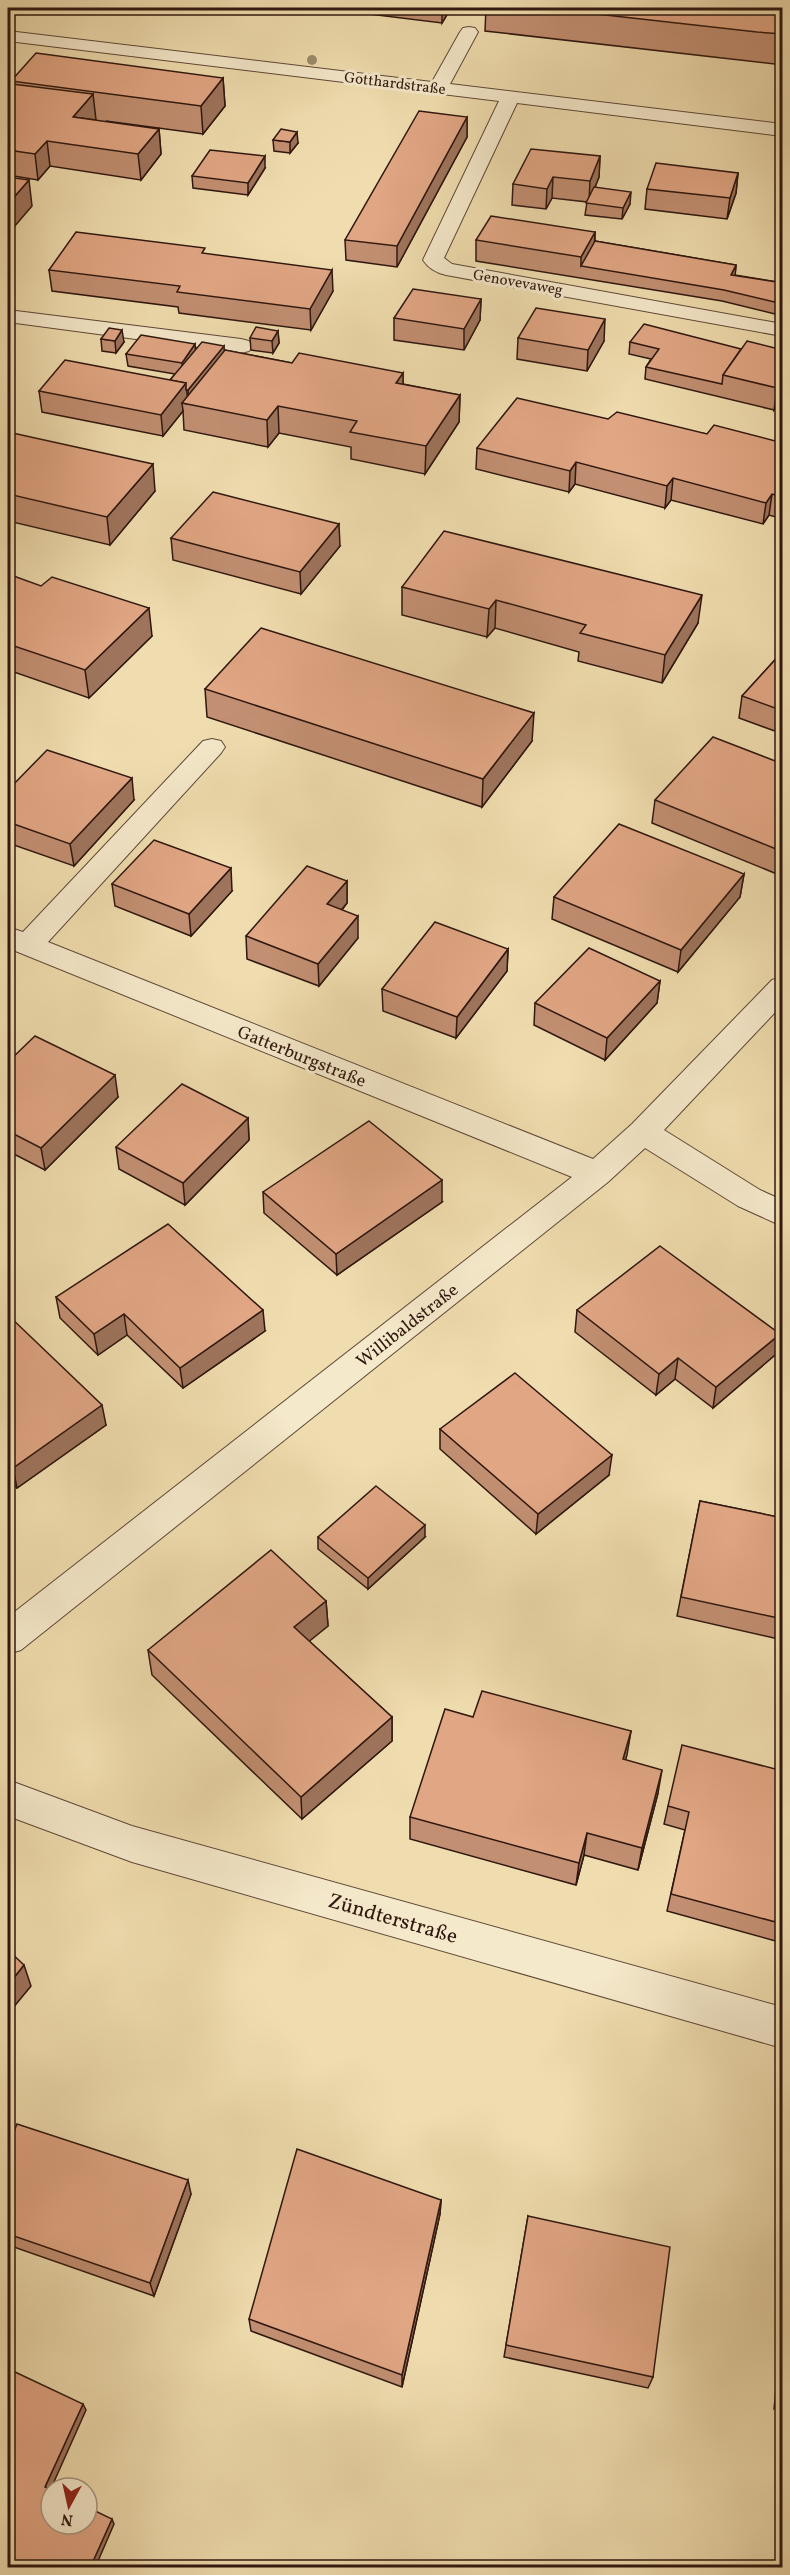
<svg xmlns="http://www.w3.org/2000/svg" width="790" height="2575" font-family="Vollkorn,serif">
<rect width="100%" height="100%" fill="#f0ddaf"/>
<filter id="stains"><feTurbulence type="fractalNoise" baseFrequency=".00333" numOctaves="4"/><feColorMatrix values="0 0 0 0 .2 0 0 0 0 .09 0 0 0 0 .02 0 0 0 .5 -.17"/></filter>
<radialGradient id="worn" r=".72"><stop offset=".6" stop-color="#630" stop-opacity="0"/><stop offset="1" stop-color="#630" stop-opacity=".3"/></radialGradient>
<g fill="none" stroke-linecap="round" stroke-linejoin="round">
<defs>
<g id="minor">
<path d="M469,27L475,28L478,32L450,84L782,124V136L517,103L444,258L452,264L782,324V336L446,275C437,273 428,268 423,260L499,101L8,41V31L432,82L460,32L463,28Z"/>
<polygon points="8,310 241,339 249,341 252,346 249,351 241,353 8,322"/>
<polygon points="212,739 221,741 225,747 221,753 48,942 593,1159 632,1124 772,980 782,977 782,1005 664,1130 760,1190 782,1200 782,1226 738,1206 645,1148 608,1182 21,1650 8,1654 8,1617 572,1177 8,948 8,927 23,932 203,741"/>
<polygon points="8,1780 132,1826 782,2007 782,2048 132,1862 8,1816"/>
</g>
</defs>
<use href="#minor" stroke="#5f4837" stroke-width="2"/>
<use href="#minor" fill="#f5e9cb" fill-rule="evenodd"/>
</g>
<circle fill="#9c8c6c" cx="312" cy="60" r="5"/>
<g fill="#c28f72" stroke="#2f170f" stroke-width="1.5">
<polygon points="310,8 451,8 442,23 369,14"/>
<polygon points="486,8 783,8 783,65 485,31"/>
<polygon points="223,78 225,106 203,134 106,121 159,129 161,154 141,180 50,166 38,180 8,175 8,89 11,84 11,81"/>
<polygon points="467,117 467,137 397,267 346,260 345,240"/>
<polygon points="273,140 298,143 290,153 274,151"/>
<polygon points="600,156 599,177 595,187 630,204 622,219 585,215 587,202 552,198 546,209 512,205 513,184"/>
<polygon points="265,168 248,195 193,188 192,176"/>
<polygon points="738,173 736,193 727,219 645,209 647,189"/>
<polygon points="595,232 595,241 736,265 735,275 783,283 783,316 722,301 476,261 476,240"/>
<polygon points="206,254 333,291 311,330 179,313 178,307 52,291 49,270"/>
<polygon points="481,299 480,320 464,350 394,340 394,318"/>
<polygon points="278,331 279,343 273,353 251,350 250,338"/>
<polygon points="518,338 604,341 587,371 517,359"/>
<polygon points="101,339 124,342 116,353 102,351"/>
<polygon points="630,342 741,349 783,350 783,399 774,410 645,379 646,367 651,359 629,354"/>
<polygon points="195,344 196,350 224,350 292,363 403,373 403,384 460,395 459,422 425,474 351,459 351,447 279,433 268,447 184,430 183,411 163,436 42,412 39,391 170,380 175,374 128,366 126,354"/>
<polygon points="608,419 707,434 783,443 783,519 769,515 763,524 671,500 665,508 575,484 569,492 476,469 477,448"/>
<polygon points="8,432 155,491 110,545 8,521"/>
<polygon points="171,538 340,546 301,594 173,560"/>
<polygon points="8,574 152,636 89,698 8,670"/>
<polygon points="402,587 698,623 662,683 578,661 579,652 495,628 487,637 402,615"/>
<polygon points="783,651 783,734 739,718 742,696"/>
<polygon points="205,689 532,741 482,807 207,717"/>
<polygon points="783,764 783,867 777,874 652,823 655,800"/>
<polygon points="8,790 134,800 74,866 8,843"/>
<polygon points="744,874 740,897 678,972 552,919 554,897"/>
<polygon points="347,881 347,903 342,910 358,938 319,986 247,959 246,936"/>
<polygon points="112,884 232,891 191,936 115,906"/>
<polygon points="508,949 507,971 456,1038 383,1011 382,989"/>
<polygon points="660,981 657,1003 605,1060 534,1025 535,1003"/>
<polygon points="8,1062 118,1097 45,1170 8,1151"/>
<polygon points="248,1118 249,1140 185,1205 119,1169 116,1147"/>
<polygon points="263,1192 442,1202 337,1275 264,1213"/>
<polygon points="56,1297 265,1331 183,1388 127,1335 98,1355 60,1318"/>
<polygon points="577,1310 775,1355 713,1408 675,1379 656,1395 575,1332"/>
<polygon points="8,1315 106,1425 17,1488 8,1478"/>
<polygon points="440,1429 609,1475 536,1534 440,1449"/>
<polygon points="700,1501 783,1518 783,1640 677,1616"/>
<polygon points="318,1537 425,1537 368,1589 318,1549"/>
<polygon points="326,1601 328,1626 309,1641 392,1717 392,1741 302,1819 152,1675 148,1650"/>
<polygon points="473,1717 631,1731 625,1760 658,1793 638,1870 584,1855 576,1885 410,1839 410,1817"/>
<polygon points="783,1771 783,1943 667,1911 685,1830 664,1824 668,1806"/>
<polygon points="8,2146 191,2194 154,2296 8,2245"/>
<polygon points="441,2200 440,2214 402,2387 251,2331 249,2319"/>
<polygon points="528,2216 653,2377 648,2388 504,2357"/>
<polygon points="783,2317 783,2411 774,2409"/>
</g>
<g fill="#9e745c" stroke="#2f170f" stroke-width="1.5">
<polygon points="442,8 451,8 442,23"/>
<polygon points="223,78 225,106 203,134 201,106"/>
<polygon points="93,94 96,120 73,117"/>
<polygon points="467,117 467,137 397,267 397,246"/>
<polygon points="159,129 161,154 141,180 138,154"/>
<polygon points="297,132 298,143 290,153 290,142"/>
<polygon points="47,141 50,166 38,180 35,154"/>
<polygon points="265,156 265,168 248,195 248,183"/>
<polygon points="600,156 599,177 589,202 590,181"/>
<polygon points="738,173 736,193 727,219 730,198"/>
<polygon points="553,177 552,198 546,209 547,189"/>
<polygon points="29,180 32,206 8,234 8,204"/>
<polygon points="631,192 630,204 622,219 623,208"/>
<polygon points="595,232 594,253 581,266 581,257"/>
<polygon points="736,265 735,277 731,275"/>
<polygon points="332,270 333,291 311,330 310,309"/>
<polygon points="481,299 480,320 464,350 464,329"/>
<polygon points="605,319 604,341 587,371 588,350"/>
<polygon points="122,330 124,342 116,353 115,341"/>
<polygon points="278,331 279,343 273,353 272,341"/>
<polygon points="195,344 196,356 183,375 182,363"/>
<polygon points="224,346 225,358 189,402 188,390"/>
<polygon points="403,373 403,400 396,383"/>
<polygon points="783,381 783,399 774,410 777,388"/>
<polygon points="186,383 188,404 182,403 183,411 163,436 161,415"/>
<polygon points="460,395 459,422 425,474 426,446"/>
<polygon points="278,406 279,433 268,447 267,420"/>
<polygon points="576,462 575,484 569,492 570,471"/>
<polygon points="153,464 155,491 110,545 107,517"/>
<polygon points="673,478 671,500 665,508 667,486"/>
<polygon points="772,494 769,515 763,524 766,503"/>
<polygon points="339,524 340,546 301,594 300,572"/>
<polygon points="702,595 698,623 662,683 665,655"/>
<polygon points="496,600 495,628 487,637 489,609"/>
<polygon points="149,608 152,636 89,698 85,670"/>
<polygon points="534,713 532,741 482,807 483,779"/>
<polygon points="132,778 134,800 74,866 70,844"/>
<polygon points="783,849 783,867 777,874 781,851"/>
<polygon points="231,868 232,891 191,936 189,914"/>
<polygon points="744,874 740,897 678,972 681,950"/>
<polygon points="347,881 347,903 328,926 327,904"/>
<polygon points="358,916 358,938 319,986 318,964"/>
<polygon points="508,949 507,971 456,1038 457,1017"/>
<polygon points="660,981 657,1003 605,1060 607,1038"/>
<polygon points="115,1075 118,1097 45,1170 41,1148"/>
<polygon points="248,1118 249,1140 185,1205 183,1183"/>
<polygon points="442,1180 442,1202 337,1275 336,1254"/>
<polygon points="263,1310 265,1331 183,1388 180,1368"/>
<polygon points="124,1314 127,1335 98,1355 94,1334"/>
<polygon points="780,1334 775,1355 713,1408 716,1387"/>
<polygon points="678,1358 675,1379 656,1395 659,1374"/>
<polygon points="102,1405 106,1425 17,1488 13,1468"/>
<polygon points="612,1455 609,1475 536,1534 538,1514"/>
<polygon points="425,1525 425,1537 368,1589 368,1578"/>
<polygon points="326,1601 328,1626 296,1652 294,1627"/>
<polygon points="392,1717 392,1741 302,1819 301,1797"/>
<polygon points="631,1731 627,1755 619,1782 623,1759"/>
<polygon points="662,1770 658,1793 638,1870 642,1848"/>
<polygon points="587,1833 584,1855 576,1885 579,1863"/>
<polygon points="24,1965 31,1986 8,2014 8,1985"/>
<polygon points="188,2180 191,2194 154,2296 150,2283"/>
<polygon points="441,2200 440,2214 402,2387 402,2375"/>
<polygon points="83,2404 86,2410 49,2493 45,2487"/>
<polygon points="112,2519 114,2524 95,2568 90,2568"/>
</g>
<g fill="#e1a684" stroke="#2f170f" stroke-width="1.5">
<polygon points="543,8 783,8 783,34 757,32"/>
<polygon points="36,53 223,78 201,106 11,81"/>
<polygon points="12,84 93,94 73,117 159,129 138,154 47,141 35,154 8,150 8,89"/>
<polygon points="419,111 467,117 397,246 345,240"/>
<polygon points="281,129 297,132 290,142 273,140"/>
<polygon points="531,149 600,156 590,181 553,177 547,189 513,184"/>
<polygon points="210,150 265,156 248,183 192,176"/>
<polygon points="656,163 738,173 730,198 647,189"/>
<polygon points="8,177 29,180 8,204"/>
<polygon points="594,187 631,192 623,208 586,203"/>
<polygon points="491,216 595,232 581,257 476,240"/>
<polygon points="76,232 205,248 202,253 332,270 310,309 177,292 180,286 49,270"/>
<polygon points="595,241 736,265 731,275 783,283 783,304 724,290 581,266"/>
<polygon points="413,289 481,299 464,329 394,318"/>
<polygon points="536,308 605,319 588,350 518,338"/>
<polygon points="644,324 741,349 723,375 722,384 646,367 659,349 630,342"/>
<polygon points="256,327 278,331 272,341 250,338"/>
<polygon points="109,328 122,330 115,341 101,339"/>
<polygon points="141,335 195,344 182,363 126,354"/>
<polygon points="747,341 783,350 783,381 777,388 723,375"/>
<polygon points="202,342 224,346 188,390 186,390 186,383 170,380"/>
<polygon points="225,350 292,363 299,353 403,373 396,383 460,395 426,446 350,432 357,421 278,406 267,420 182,403"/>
<polygon points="65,360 186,383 161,415 39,391"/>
<polygon points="517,398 608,419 617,412 707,434 714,425 783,443 783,497 772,494 766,503 673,478 667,486 576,462 570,471 477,448"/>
<polygon points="8,432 153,464 107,517 8,494"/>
<polygon points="213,492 339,524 300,572 171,538"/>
<polygon points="444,531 702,595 665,655 580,633 586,625 496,600 489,609 402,587"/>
<polygon points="8,574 41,586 52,577 149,608 85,670 8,644"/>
<polygon points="261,628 534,713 483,779 205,689"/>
<polygon points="783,651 783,711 742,696"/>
<polygon points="713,737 783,764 783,849 781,851 655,800"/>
<polygon points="47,750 132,778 70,844 8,822 8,790"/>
<polygon points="619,824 744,874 681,950 554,897"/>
<polygon points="154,840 231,868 189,914 112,884"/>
<polygon points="307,866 347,881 327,904 358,916 318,964 246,936"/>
<polygon points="435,922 508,949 457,1017 382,989"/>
<polygon points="589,948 660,981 607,1038 535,1003"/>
<polygon points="35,1036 115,1075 41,1148 8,1131 8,1062"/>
<polygon points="182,1084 248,1118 183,1183 116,1147"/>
<polygon points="369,1121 442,1180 336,1254 263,1192"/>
<polygon points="168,1224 263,1310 180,1368 124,1314 94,1334 56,1297"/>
<polygon points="660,1246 780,1334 716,1387 678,1358 659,1374 577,1310"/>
<polygon points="8,1315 102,1405 13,1468 8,1463"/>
<polygon points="515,1373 612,1455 538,1514 440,1429"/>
<polygon points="376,1486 425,1525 368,1578 318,1537"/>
<polygon points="700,1501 783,1518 783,1619 681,1597"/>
<polygon points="271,1550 326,1601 294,1627 392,1717 301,1797 148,1650"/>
<polygon points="482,1691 631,1731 623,1759 662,1770 642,1848 587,1833 579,1863 410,1817 445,1709 473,1717"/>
<polygon points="682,1745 783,1771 783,1924 671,1894 689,1812 668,1806"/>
<polygon points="8,1950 24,1965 8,1985"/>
<polygon points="17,2124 188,2180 150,2283 8,2234 8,2146"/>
<polygon points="297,2149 441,2200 402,2375 249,2319"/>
<polygon points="528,2216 670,2247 653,2377 506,2345"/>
<polygon points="15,2372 83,2404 45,2487 51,2490 51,2524 87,2524 87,2507 112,2519 90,2568 8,2568 8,2388"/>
<polygon points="783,2374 783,2398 780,2398"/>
</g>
<g text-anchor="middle" stroke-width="6" stroke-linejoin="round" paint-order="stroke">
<g font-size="15" fill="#2f170f" stroke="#f5e9cb">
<text transform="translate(395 83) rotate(7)" y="5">Gotthardstraße</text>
<text transform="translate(518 282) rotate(10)" y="5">Genovevaweg</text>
</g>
<g font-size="18" fill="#2f170f" stroke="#f5e9cb">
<text transform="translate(302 1056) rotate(22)" y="6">Gatterburgstraße</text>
<text transform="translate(407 1325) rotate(-38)" y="6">Willibaldstraße</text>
</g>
<g font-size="21" fill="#2f170f" stroke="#f5e9cb">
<text transform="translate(393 1918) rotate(16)" y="7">Zündterstraße</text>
</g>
</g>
<rect width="790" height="2575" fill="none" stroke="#f0ddaf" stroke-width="30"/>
<rect x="9" y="9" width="772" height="2557" fill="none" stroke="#2f170f" stroke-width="3"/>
<rect x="15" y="15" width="760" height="2545" fill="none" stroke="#2f170f" stroke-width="1.5"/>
<g transform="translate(69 2506) rotate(188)"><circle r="28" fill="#f5e9cb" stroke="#a69580" stroke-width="1.5"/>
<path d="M0-4.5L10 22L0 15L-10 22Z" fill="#8f2418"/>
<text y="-9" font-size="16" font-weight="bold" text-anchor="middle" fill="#2f170f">N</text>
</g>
<rect width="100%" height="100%" filter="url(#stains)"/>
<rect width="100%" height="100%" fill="url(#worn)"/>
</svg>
